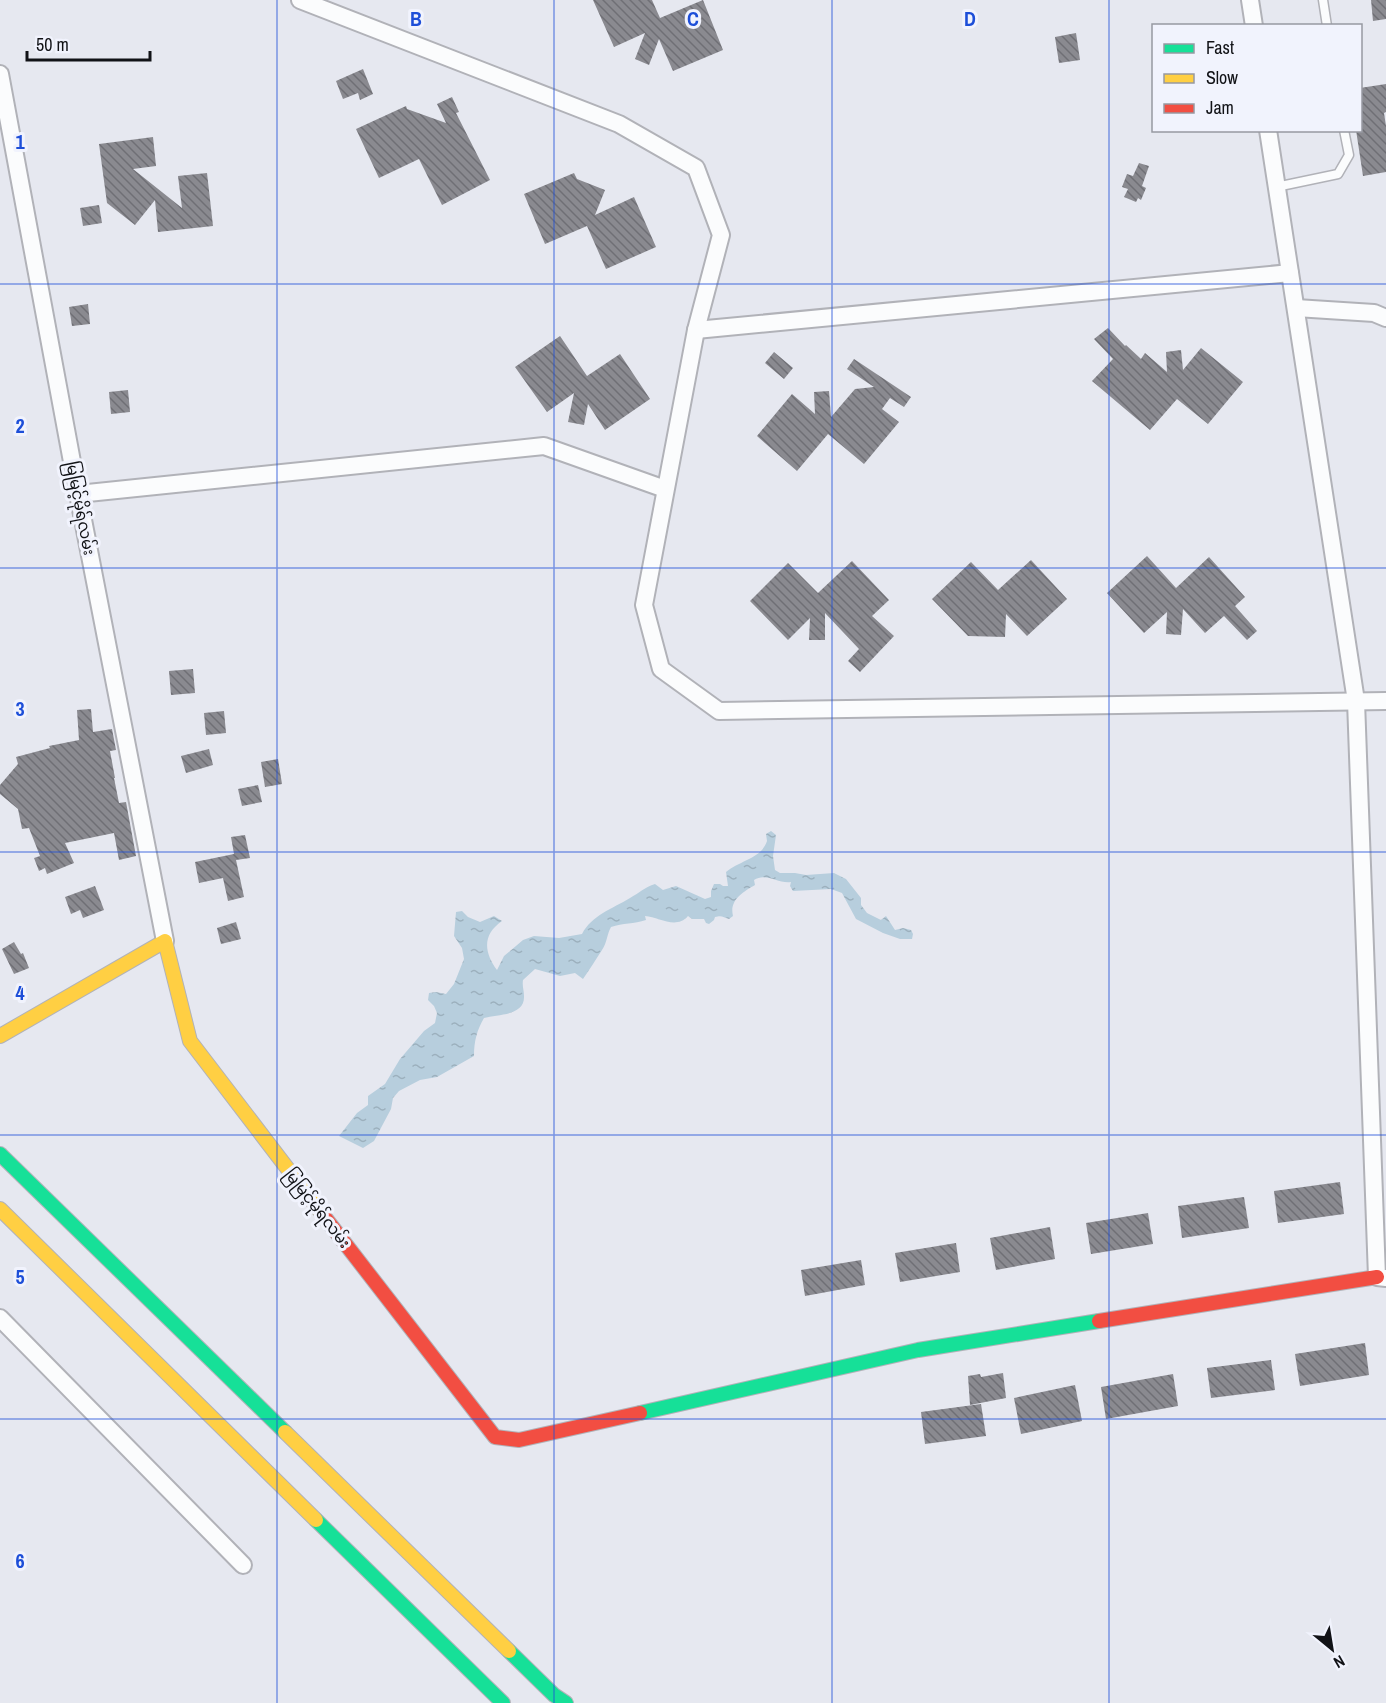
<svg xmlns="http://www.w3.org/2000/svg" width="1386" height="1703" font-family="'Archivo Narrow','Noto Sans Myanmar',sans-serif">
<defs>
<pattern id="water-ripples" width="26" height="14" patternUnits="userSpaceOnUse" patternTransform="scale(1.5)"><rect width="26" height="14" fill="#b7cedd"/><path d="M2 4q2-2 4 0t4 0M15 11q2-2 4 0t4 0" fill="none" stroke="#9cb0bd"/></pattern>
<pattern id="building-back-hatch" width="6" height="6" patternUnits="userSpaceOnUse" patternTransform="scale(1.5)"><rect width="6" height="6" fill="#8a8a90"/><path d="M-1 5l2 2M0 0l6 6M5-1l2 2" fill="none" stroke="#6f6f75"/></pattern>
</defs>
<rect width="100%" height="100%" fill="#e6e8f0"/>
<path fill="url(#water-ripples)" d="M771,831L776,835L773,856L775,870L780,873H795L806,875L834,873L846,879L861,898V905L867,913L881,920L886,916L895,930L903,928L911,930L913,934L912,939H900L883,933L856,919L842,893L831,889L793,891L790,886L791,882C778,884 766,872 754,880L755,885C743,892 729,900 733,916L729,919C723,917 722,915 715,917L714,920L709,924L706,923L704,919H692L688,916C676,930 659,917 645,916L646,920C634,924 623,923 611,927C607,934 607,943 602,950C596,959 590,969 583,979L575,973L560,976L535,969L523,980C522,986 524,990 524,996C525,1016 498,1014 484,1018C477,1030 474,1041 474,1056L437,1077L420,1080L399,1091L393,1098L391,1109L374,1141L363,1148L339,1136L357,1113L368,1105V1096L385,1084L400,1059L424,1031L435,1023L437,1013L434,1006L428,1000L429,993L436,992L446,994L454,984L464,959L462,948L454,936L456,912L462,911L468,917L480,922L494,916L502,921C482,935 484,952 497,970L504,956L523,940L534,936L559,938L582,934C592,915 612,909 630,898C639,893 645,887 655,884L663,890L676,886L705,899L711,897V891L714,884H720L723,886H728L726,872C740,860 761,859 767,841L766,834Z"/>
<g fill="url(#building-back-hatch)">
<polygon points="593,0 652,0 660,18 703,0 723,50 673,71 659,39 649,65 635,59 645,33 614,47"/>
<polygon points="1371,0 1386,0 1386,19 1373,21"/>
<polygon points="1076,33 1080,60 1059,63 1055,37"/>
<polygon points="363,69 373,94 360,100 358,93 343,99 336,81"/>
<polygon points="1386,84 1386,112 1384,113 1386,126 1386,172 1363,176 1356,130 1360,130 1360,88"/>
<polygon points="452,97 459,112 456,113 490,180 442,205 419,159 379,178 356,129 406,106 407,109 446,123 437,104"/>
<polygon points="153,137 156,166 133,169 182,208 178,176 207,173 213,226 158,232 155,200 135,225 107,203 99,144"/>
<polygon points="1139,163 1149,166 1142,186 1146,188 1141,200 1138,198 1136,202 1124,197 1128,189 1122,187 1127,174 1133,176"/>
<polygon points="574,173 577,179 605,190 595,215 634,197 656,247 606,269 587,226 545,244 524,194"/>
<polygon points="99,205 102,223 83,226 80,208"/>
<polygon points="88,304 90,324 72,326 69,307"/>
<polygon points="1108,328 1125,346 1126,345 1141,359 1145,353 1167,372 1166,352 1181,350 1183,370 1201,348 1243,382 1208,424 1177,399 1150,430 1092,381 1113,359 1094,339"/>
<polygon points="560,336 587,376 620,354 650,399 605,430 588,404 584,425 568,422 574,393 547,412 515,367"/>
<polygon points="774,352 793,368 784,379 765,363"/>
<polygon points="854,359 911,397 904,407 890,398 882,409 899,422 864,464 828,434 797,471 757,436 792,394 815,414 814,392 829,391 831,417 855,389 874,387 847,369"/>
<polygon points="128,390 130,412 111,414 109,392"/>
<polygon points="1147,556 1176,588 1209,557 1245,597 1235,606 1257,631 1247,640 1224,616 1205,633 1183,609 1181,635 1166,634 1167,612 1144,633 1107,593"/>
<polygon points="1031,560 1067,599 1027,636 1006,614 1005,637 968,636 932,599 971,562 998,590"/>
<polygon points="852,561 889,600 872,616 894,636 860,672 848,661 859,649 825,613 825,640 809,640 810,618 788,640 750,601 788,563 818,593"/>
<polygon points="193,669 195,693 171,695 169,671"/>
<polygon points="91,709 93,732 112,729 116,750 110,751 115,778 114,778 119,803 126,802 136,856 119,860 114,833 65,843 74,863 47,874 45,868 39,871 34,858 40,856 29,828 22,829 18,809 0,794 0,785 18,764 16,757 50,748 49,746 79,740 77,710"/>
<polygon points="224,711 226,733 206,735 204,713"/>
<polygon points="209,749 213,765 186,773 181,756"/>
<polygon points="278,759 282,784 265,787 261,762"/>
<polygon points="258,785 262,802 242,806 238,789"/>
<polygon points="245,835 250,858 236,860 244,897 228,901 223,878 199,883 195,862 234,854 231,837"/>
<polygon points="95,886 104,910 83,918 80,910 71,914 65,897"/>
<polygon points="236,922 241,939 221,944 217,928"/>
<polygon points="14,942 21,954 23,953 29,968 14,974 2,949"/>
<polygon points="1340,1182 1344,1214 1278,1223 1274,1191"/>
<polygon points="1244,1197 1249,1228 1182,1238 1178,1206"/>
<polygon points="1148,1213 1153,1244 1091,1254 1086,1223"/>
<polygon points="1050,1227 1055,1259 996,1270 990,1238"/>
<polygon points="956,1243 960,1272 900,1282 895,1253"/>
<polygon points="861,1260 865,1285 805,1296 801,1270"/>
<polygon points="1365,1343 1369,1375 1300,1386 1295,1354"/>
<polygon points="1271,1360 1275,1390 1211,1398 1207,1368"/>
<polygon points="1003,1373 1006,1398 970,1405 968,1376 980,1374 981,1377"/>
<polygon points="1173,1374 1178,1406 1106,1419 1101,1387"/>
<polygon points="1075,1385 1082,1421 1021,1434 1014,1398"/>
<polygon points="981,1404 986,1436 925,1444 921,1412"/>
</g>
<g fill="none" stroke-linecap="round" stroke-linejoin="round">
<defs>
<g id="lane">
<polyline points="1323,0 1327,26"/>
<polyline points="1276,187 1338,174 1349,155 1344,130"/>
</g>
<g id="street">
<polyline points="300,0 619,124 696,168 721,235 696,330 644,605 661,669 719,711 1386,701"/>
<polyline points="1250,0 1254,26"/>
<polyline points="0,74 78,494 165,941"/>
<polyline points="1268,130 1356,701 1377,1277 1386,1278"/>
<polyline points="1296,308 1374,313 1386,318"/>
<polyline points="696,330 1290,273"/>
<polyline points="78,494 544,446 665,489"/>
<polyline points="0,1318 243,1565"/>
</g>
<g id="fast">
<polyline points="0,1154 285,1432"/>
<polyline points="640,1413 918,1350 1099,1321"/>
<polyline points="316,1520 503,1703"/>
<polyline points="509,1651 554,1695 566,1703"/>
</g>
<g id="slow">
<polyline points="0,1036 165,941 190,1041 323,1215"/>
<polyline points="0,1209 316,1520"/>
<polyline points="285,1432 509,1651"/>
</g>
<g id="jam">
<polyline points="323,1215 495,1437 519,1440 640,1413"/>
<polyline points="1099,1321 1377,1277"/>
</g>
</defs>
<use href="#lane" stroke="#b1b2b8" stroke-width="11"/>
<use href="#street" stroke="#b1b2b8" stroke-width="20"/>
<use href="#fast" stroke="#b1b2b8" stroke-width="16"/>
<use href="#slow" stroke="#b1b2b8" stroke-width="16"/>
<use href="#jam" stroke="#b1b2b8" stroke-width="16"/>
<use href="#lane" stroke="#fbfcfd" stroke-width="8"/>
<use href="#street" stroke="#fbfcfd" stroke-width="16"/>
<use href="#fast" stroke="#16e098" stroke-width="14"/>
<use href="#slow" stroke="#ffcf43" stroke-width="14"/>
<use href="#jam" stroke="#f24e42" stroke-width="14"/>
</g>
<path fill="none" stroke="#1d4ed8" stroke-width="1.5" stroke-opacity="0.55" d="M277,0V1703M554,0V1703M832,0V1703M1109,0V1703M0,284H1386M0,568H1386M0,852H1386M0,1135H1386M0,1419H1386"/>
<g text-anchor="middle" stroke-width="6" stroke-linejoin="round" paint-order="stroke">
<g font-size="16" fill="#111216" stroke="#f1f3fd">
<text transform="translate(81 508) rotate(79)" y="6">မြမြင့်မိုရ်လမ်း</text>
<text transform="translate(318 1208) rotate(52)" y="6">မြမြင့်မိုရ်လမ်း</text>
</g>
</g>
<g font-size="20" text-anchor="middle" font-weight="bold" fill="#1d4ed8" stroke="#f1f3fd" stroke-width="6" stroke-linejoin="round" paint-order="stroke">
<text x="416" y="26">B</text>
<text x="693" y="26">C</text>
<text x="970" y="26">D</text>
<text x="20" y="149">1</text>
<text x="20" y="433">2</text>
<text x="20" y="716">3</text>
<text x="20" y="1000">4</text>
<text x="20" y="1284">5</text>
<text x="20" y="1568">6</text>
</g>
<rect x="1152" y="24" width="210" height="108" fill="#f1f3fd" stroke="#9799a1" stroke-width="1.5"/>
<rect x="1164" y="44" width="30" height="9" fill="#16e098" stroke="#9799a1" stroke-width="1.5"/>
<text x="1206" y="54" font-size="18" fill="#111216">Fast</text>
<rect x="1164" y="74" width="30" height="9" fill="#ffcf43" stroke="#9799a1" stroke-width="1.5"/>
<text x="1206" y="84" font-size="18" fill="#111216">Slow</text>
<rect x="1164" y="104" width="30" height="9" fill="#f24e42" stroke="#9799a1" stroke-width="1.5"/>
<text x="1206" y="114" font-size="18" fill="#111216">Jam</text>
<g transform="translate(1332 1649) rotate(150)" stroke="#f1f3fd" stroke-width="4.5" paint-order="stroke">
<path d="M0-4.5L10 22L0 15L-10 22Z" fill="#111216"/>
<text y="-9" font-size="16" font-weight="bold" text-anchor="middle" fill="#111216">N</text>
</g>
<path d="M27 51v9h123v-9" fill="none" stroke="#111216" stroke-width="3"/>
<text x="36" y="51" font-size="18" fill="#111216" stroke="#f1f3fd" stroke-width="4.5" paint-order="stroke">50 m</text>
</svg>
